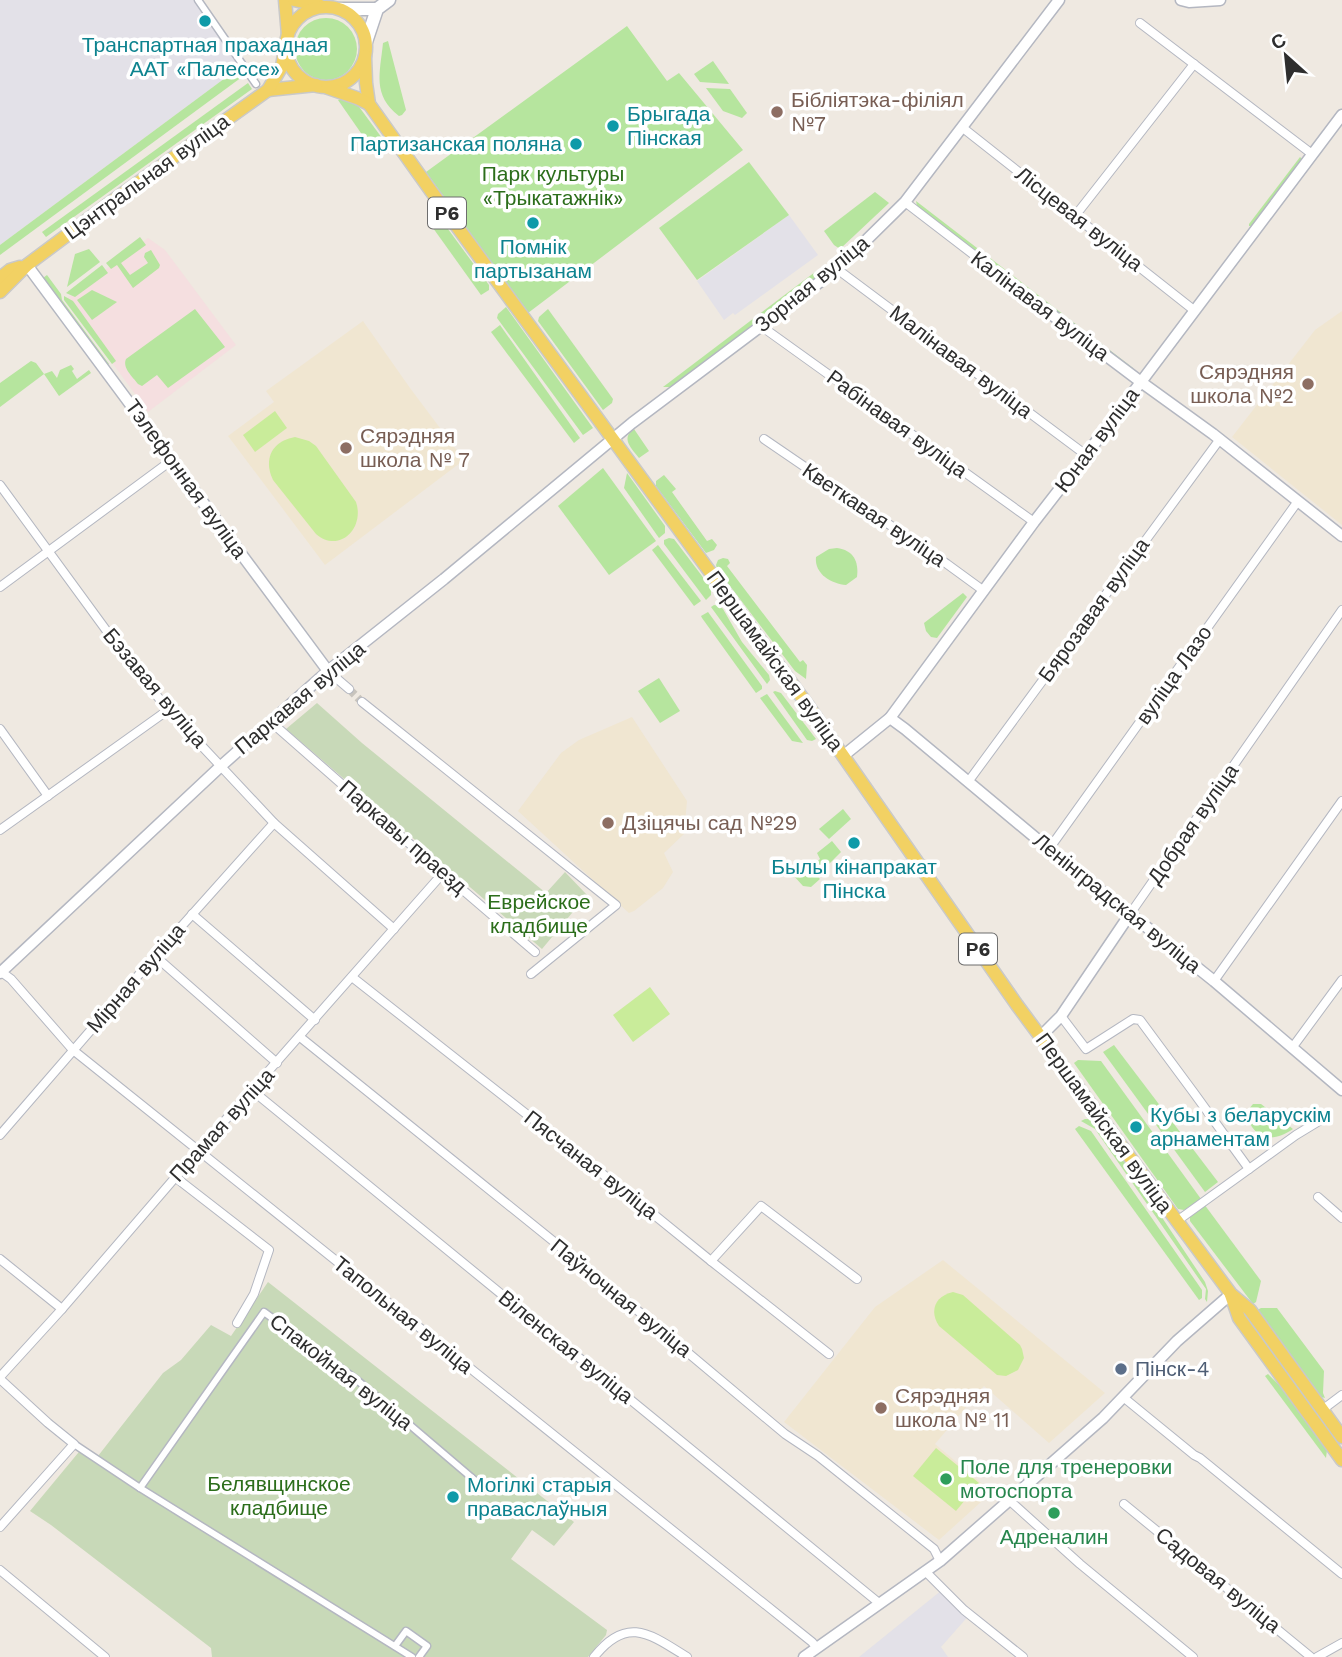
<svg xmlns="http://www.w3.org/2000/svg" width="1342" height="1657" font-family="'Work Sans',sans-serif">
<rect width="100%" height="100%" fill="#efe9e1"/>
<g fill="#e3e1e8">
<polygon points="0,0 194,0 240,67 0,245"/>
<polygon points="789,215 818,255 735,315 733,313 724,320 697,281"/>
<polygon points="942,1590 971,1613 941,1647 948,1657 859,1657"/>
</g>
<g fill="#f0e6d1">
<polygon points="1342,311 1342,525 1232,437 1315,330"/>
<polygon points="363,321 410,388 464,460 325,565 228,436 274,402 266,391"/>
<polygon points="632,717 687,801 684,834 664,853 673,872 663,888 634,911 629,913 518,811 561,753 579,740"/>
<polygon points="943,1260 1105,1393 1049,1443 984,1386 935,1444 992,1492 939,1540 784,1422 875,1307"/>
</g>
<polygon fill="#f5dfe0" points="148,238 165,250 236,345 148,412 66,299"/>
<g fill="#b6e59e">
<circle cx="326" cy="49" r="31"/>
<polygon points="627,26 667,81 679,73 743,150 528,313 426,172"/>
<path d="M388,41L406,110L402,115L399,116C372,95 380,73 383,43Z"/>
<polygon points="713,61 729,84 700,82 694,74"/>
<polygon points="240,67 246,74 0,255 0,245"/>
<polygon points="248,83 252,89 46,237 42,232"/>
<polygon points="706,88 730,89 747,113 742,118 723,111"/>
<polygon points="343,99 357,104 382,138 370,146 338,100"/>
<polygon points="1300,157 1303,160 1252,226 1249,226 1249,224"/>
<polygon points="749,162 789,215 697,280 659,228"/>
<polygon points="875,192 889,203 840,249 834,245 824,231"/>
<polygon points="916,201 1133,368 1130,371 917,206"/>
<polygon points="437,214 489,285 489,290 481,295 428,221"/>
<polygon points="140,237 146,245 121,263 130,275 148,263 144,257 145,253 151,250 160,265 159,268 133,288 117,265 111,269 106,263"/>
<polygon points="89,249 100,262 67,287 75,254"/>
<polygon points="102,265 108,273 75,297 66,293"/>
<polygon points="819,269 823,274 671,387 663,387"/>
<polygon points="47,275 61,294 62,300 109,364 107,365 43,278"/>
<polygon points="92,290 117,302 92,320 77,300"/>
<polygon points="64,296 73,301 116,361 112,364 64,300"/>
<polygon points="506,307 593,428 583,435 497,318 498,314"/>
<path d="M195,309L225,347L168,388L157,375L142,386L138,384C133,377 122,368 126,359Z"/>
<polygon points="548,309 613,399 612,403 603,410 538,321 539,317"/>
<polygon points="500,325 580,438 574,443 491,332"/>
<polygon points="31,361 36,363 44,374 52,371 57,378 60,370 71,365 74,369 72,371 77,379 89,370 91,373 59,396 44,374 0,407 0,383"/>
<path d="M634,429L649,451L639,458C632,449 620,438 634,429Z"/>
<polygon points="603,468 656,541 609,575 558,506"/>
<polygon points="627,473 665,526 665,533 659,538 624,488"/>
<polygon points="664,475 676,489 672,492 707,541 712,539 717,545 714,550 706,553 656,486 656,481"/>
<polygon points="669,538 674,539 708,584 711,589 711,595 706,600 664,544 664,540"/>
<polygon points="658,545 701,601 694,606 652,550"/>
<path d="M837,548C853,550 859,561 857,577L846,585C832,584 814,574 816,557L829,549Z"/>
<polygon points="723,558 728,559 730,563 727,566 800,662 803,660 807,665 806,679 795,671 717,569 716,565 718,560"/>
<polygon points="963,593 967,597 937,638 931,637 926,631 924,623"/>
<polygon points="714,605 720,606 723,609 742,642 769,675 770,680 767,684 711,607"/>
<polygon points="708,612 762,686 762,689 756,693 702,618 701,616"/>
<polygon points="659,678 680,711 660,723 638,691"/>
<polygon points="775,691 781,693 816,739 812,741 807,740 773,692"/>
<polygon points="767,694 803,743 792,741 760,698"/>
<polygon points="843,809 851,819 829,839 819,829"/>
<polygon points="832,841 841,852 819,874 812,866 820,859 817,853"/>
<polygon points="803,867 806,869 809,867 820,879 811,887 803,886 793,875"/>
<polygon points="1114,1045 1218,1182 1205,1192 1103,1052"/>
<polygon points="1078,1060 1101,1061 1201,1199 1184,1210 1178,1209 1074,1063"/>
<path d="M1253,1104H1261L1293,1129C1280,1138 1263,1143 1252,1127C1249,1122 1249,1115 1248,1110Z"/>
<polygon points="1085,1119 1090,1119 1094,1121 1129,1168 1205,1282 1208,1291 1207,1302 1205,1299 1206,1289 1095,1129 1081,1121"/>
<polygon points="1079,1126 1091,1131 1202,1290 1202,1298 1199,1300 1075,1129"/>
<polygon points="1204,1204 1261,1281 1256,1302 1253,1304 1190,1221 1190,1215"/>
<polygon points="1261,1308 1277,1308 1324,1371 1323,1393 1325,1398 1318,1396 1257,1310"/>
<polygon points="1268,1374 1283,1389 1327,1450 1326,1458 1265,1376"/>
</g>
<g fill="#c8d9b8">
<polygon points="317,703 362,743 546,893 565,872 587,895 542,949 286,729"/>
<polygon points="268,1282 574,1522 554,1546 532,1530 511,1559 607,1630 606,1635 588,1657 212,1657 211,1648 51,1525 30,1511 83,1447 98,1456 163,1373 181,1360 211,1325 231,1336"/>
</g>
<g fill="#c9ec9a">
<polygon points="275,411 287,428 255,452 243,435"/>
<path d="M295,437L309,441L316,446L356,502C365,528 339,554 316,534L273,480C263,459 272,441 295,437Z"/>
<polygon points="650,987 670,1014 633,1042 613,1015"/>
<path d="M953,1292L963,1295L1020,1345L1022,1349L1024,1358L1018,1370L1006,1376L997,1375L939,1326C929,1311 935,1296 953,1292Z"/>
<polygon points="936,1448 979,1483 956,1511 913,1476"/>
</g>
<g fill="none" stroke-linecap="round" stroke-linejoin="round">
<polyline stroke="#c8c4bd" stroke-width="8" stroke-dasharray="8 4" stroke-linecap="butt" points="349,689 362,702"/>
<defs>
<g id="pedestrian">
<polyline points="198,0 256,84"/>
<polyline points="74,1444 140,1488 412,1657"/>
<polyline points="140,1488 264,1312 357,1380 485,1489"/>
<polyline points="395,1646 406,1631 427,1646 419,1657"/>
</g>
<g id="minor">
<polyline points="1140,23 1312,154"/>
<polyline points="963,128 1195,311"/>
<polyline points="905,202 1039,305"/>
<polyline points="1075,216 1194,64"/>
<polyline points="837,269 1086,455"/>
<polyline points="761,326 1034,522"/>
<polyline points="764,439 947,564 984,591"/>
<polyline points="0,485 106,630 168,710 274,823 394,929"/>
<polyline points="0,587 172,460"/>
<polyline points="328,671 349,689"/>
<polyline points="362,702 616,905 531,974"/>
<polyline points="271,722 443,873 535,952"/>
<polyline points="0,729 48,796"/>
<polyline points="968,782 1220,439"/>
<polyline points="0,830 168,710"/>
<polyline points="1049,849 1298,501"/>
<polyline points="192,914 315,1020"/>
<polyline points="1130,914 1342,610"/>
<polyline points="155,956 277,1063"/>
<polyline points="0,971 11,979 73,1050 812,1642 817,1648"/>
<polyline points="352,977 647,1209 711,1261 829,1354"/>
<polyline points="1214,981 1342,801"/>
<polyline points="1061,1016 1086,1049 1133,1019 1140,1020 1194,1093 1249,1169"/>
<polyline points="300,1037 594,1274 785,1434 818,1456 934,1549 940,1561"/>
<polyline points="1292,1048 1342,980"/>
<polyline points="253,1091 879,1603"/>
<polyline points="0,1135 155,956 274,823"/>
<polyline points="175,1177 269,1250 254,1294 237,1323"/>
<polyline points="1318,1197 1342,1218"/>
<polyline points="1177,1221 1296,1135 1324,1118"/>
<polyline points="0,1259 62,1309"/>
<polyline points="711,1261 761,1206 857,1279"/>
<polyline points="0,1377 62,1309 198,1151 443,873"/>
<polyline points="0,1379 48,1423 74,1444 0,1527"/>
<polyline points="1123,1397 1194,1455 1200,1458 1342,1574"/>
<polyline points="1322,1410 1342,1395"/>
<polyline points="1009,1500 1080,1564 1193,1657"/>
<polyline points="1124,1504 1311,1657"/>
<polyline points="0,1570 105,1657"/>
<polyline points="925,1571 964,1610 1023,1657"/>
<path d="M594,1657C627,1615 650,1634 687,1657"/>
<polyline points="1317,1657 1342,1643"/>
</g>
<g id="tertiary">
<polyline points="1181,0 1189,2 1220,0"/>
<polyline points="27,265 328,671"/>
<polyline points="1039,305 1141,382 1213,434 1342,536"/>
<polyline points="890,718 905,729 1049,849 1214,981 1342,1090"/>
<polyline points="843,756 890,718 1034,522 1086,455 1342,115"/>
<polyline points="0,973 221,766 328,671 444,579 632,423 837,269 905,202 1059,0"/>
<polyline points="1041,1036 1061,1016 1130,914"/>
<polyline points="804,1657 940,1561 1103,1418 1177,1341 1231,1294"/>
</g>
<g id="secondary">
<polyline points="340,9 377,9"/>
<polyline points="366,42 377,9 389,0"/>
</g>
<g id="primary">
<polyline points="285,0 288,35"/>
<polyline points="294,0 321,6"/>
<circle cx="326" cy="47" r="40"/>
<polyline points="365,56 366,83 369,104 431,191 809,707 1017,1005 1231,1294 1250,1310 1342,1437"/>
<polyline points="328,88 357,98 369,104"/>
<polyline points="268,90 316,85"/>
<polyline points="0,278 10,270 20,267"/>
<polyline points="0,292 27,265 114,200 268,90 282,66 286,44"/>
<polyline points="1231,1295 1239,1318 1342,1460"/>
</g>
</defs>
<use href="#pedestrian" stroke="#b4b7c1" stroke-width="9"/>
<use href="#minor" stroke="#b4b7c1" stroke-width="10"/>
<use href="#tertiary" stroke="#b4b7c1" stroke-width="13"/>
<use href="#secondary" stroke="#b4b7c1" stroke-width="15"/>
<use href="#primary" stroke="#c9c9c9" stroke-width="15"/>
<use href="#pedestrian" stroke="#fff" stroke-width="6"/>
<use href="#minor" stroke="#fff" stroke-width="8"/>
<use href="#tertiary" stroke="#fff" stroke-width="10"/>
<use href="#secondary" stroke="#fff" stroke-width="12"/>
<use href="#primary" stroke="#f2d163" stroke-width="12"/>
</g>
<g fill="#0f9aa8" stroke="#fff" stroke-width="2.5">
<circle cx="205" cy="21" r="7"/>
<circle cx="613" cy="126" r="7"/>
<circle cx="576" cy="144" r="7"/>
<circle cx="533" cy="223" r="7"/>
<circle cx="854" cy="843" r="7"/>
<circle cx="1136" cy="1127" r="7"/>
<circle cx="453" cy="1497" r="7"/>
</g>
<g fill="#8d6e63" stroke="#fff" stroke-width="2.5">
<circle cx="777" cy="112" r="7"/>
<circle cx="1308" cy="384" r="7"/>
<circle cx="346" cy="448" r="7"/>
<circle cx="608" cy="823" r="7"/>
<circle cx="881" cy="1408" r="7"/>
</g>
<circle fill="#5c6f8a" stroke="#fff" stroke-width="2.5" cx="1121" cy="1369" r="7"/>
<g fill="#2e9e5b" stroke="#fff" stroke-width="2.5">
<circle cx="946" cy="1479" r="7"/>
<circle cx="1054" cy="1513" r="7"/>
</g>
<g text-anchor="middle" stroke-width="7" stroke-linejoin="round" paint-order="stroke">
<g fill="#fff" stroke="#6d6d6d" stroke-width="2">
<rect x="428" y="197.5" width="38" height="31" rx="5"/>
<rect x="959" y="933.5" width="38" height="31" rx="5"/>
</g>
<g font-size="19" font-weight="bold" fill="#2e2e2e">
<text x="447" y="220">Р6</text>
<text x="978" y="956">Р6</text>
</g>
<g font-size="21" fill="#0d838f" stroke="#fff">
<text x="205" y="52">Транспартная прахадная<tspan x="205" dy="24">ААТ «Палессе»</tspan></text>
<text x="627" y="121" text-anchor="start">Брыгада<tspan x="627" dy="24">Пінская</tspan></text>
<text x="562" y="151" text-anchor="end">Партизанская поляна</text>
<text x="533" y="254">Помнік<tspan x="533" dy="24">партызанам</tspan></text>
<text x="854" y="874">Былы кінапракат<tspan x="854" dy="24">Пінска</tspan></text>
<text x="1150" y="1122" text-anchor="start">Кубы з беларускім<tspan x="1150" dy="24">арнаментам</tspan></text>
<text x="467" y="1492" text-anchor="start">Могілкі старыя<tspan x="467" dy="24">праваслаўныя</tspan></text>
</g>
<g font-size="21" fill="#785e54" stroke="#fff" text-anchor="start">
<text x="791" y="107">Бібліятэка-філіял<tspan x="791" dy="24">№7</tspan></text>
<text x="1294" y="379" text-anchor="end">Сярэдняя<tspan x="1294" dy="24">школа №2</tspan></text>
<text x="360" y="443">Сярэдняя<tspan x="360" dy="24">школа № 7</tspan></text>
<text x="622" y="830">Дзіцячы сад №29</text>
<text x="895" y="1403">Сярэдняя<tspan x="895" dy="24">школа № 11</tspan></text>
</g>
<g font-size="21" fill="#2c6e1b" stroke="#fff">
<text x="553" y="181">Парк культуры<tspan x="553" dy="24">«Трыкатажнік»</tspan></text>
<text x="539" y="909">Еврейское<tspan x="539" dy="24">кладбище</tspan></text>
<text x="279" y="1491">Белявщинское<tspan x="279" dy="24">кладбище</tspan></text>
</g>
<g font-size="21" fill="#2e2e2e" stroke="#fff">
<text transform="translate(147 177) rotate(-36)" y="7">Цэнтральная вуліца</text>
<text transform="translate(1079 219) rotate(38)" y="7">Лісцевая вуліца</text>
<text transform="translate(812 284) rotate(-39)" y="7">Зорная вуліца</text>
<text transform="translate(1040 306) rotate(37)" y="7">Калінавая вуліца</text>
<text transform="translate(961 362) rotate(37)" y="7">Малінавая вуліца</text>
<text transform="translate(897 424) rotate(36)" y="7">Рабінавая вуліца</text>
<text transform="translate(1097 440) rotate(-53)" y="7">Юная вуліца</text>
<text transform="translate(186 479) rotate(54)" y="7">Тэлефонная вуліца</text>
<text transform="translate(874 515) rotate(34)" y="7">Кветкавая вуліца</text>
<text transform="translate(1094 610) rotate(-54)" y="7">Бярозавая вуліца</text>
<text transform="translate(775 661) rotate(54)" y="7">Першамайская вуліца</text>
<text transform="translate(1174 675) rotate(-55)" y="7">вуліца Лазо</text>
<text transform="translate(155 688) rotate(50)" y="7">Бэзавая вуліца</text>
<text transform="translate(300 698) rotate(-40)" y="7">Паркавая вуліца</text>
<text transform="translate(1193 824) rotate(-55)" y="7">Добрая вуліца</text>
<text transform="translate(403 837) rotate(41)" y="7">Паркавы праезд</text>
<text transform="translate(1117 903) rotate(39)" y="7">Ленінградская вуліца</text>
<text transform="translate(136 978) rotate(-49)" y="7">Мірная вуліца</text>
<text transform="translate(1104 1123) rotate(54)" y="7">Першамайская вуліца</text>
<text transform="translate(222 1125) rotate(-48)" y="7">Прамая вуліца</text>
<text transform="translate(591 1165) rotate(38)" y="7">Пясчаная вуліца</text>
<text transform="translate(621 1298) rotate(39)" y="7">Паўночная вуліца</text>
<text transform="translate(403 1315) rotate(39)" y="7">Тапольная вуліца</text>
<text transform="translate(566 1347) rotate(39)" y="7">Віленская вуліца</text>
<text transform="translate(341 1372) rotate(38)" y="7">Спакойная вуліца</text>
<text transform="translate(1218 1580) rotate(39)" y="7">Садовая вуліца</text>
</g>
<g font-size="21" fill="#4e5e75" stroke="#fff" text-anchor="start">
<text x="1135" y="1376">Пінск-4</text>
</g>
<g font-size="21" fill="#27864d" stroke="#fff" text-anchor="start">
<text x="960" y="1474">Поле для тренеровки<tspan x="960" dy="24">мотоспорта</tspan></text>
<text x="1054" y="1544" text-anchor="middle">Адреналин</text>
</g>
</g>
<g transform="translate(1286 56) rotate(333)" stroke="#ffffff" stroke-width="5" paint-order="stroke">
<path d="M0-5L12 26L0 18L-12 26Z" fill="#2e2e2e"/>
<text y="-10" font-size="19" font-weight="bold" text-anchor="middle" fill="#2e2e2e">С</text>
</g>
</svg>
